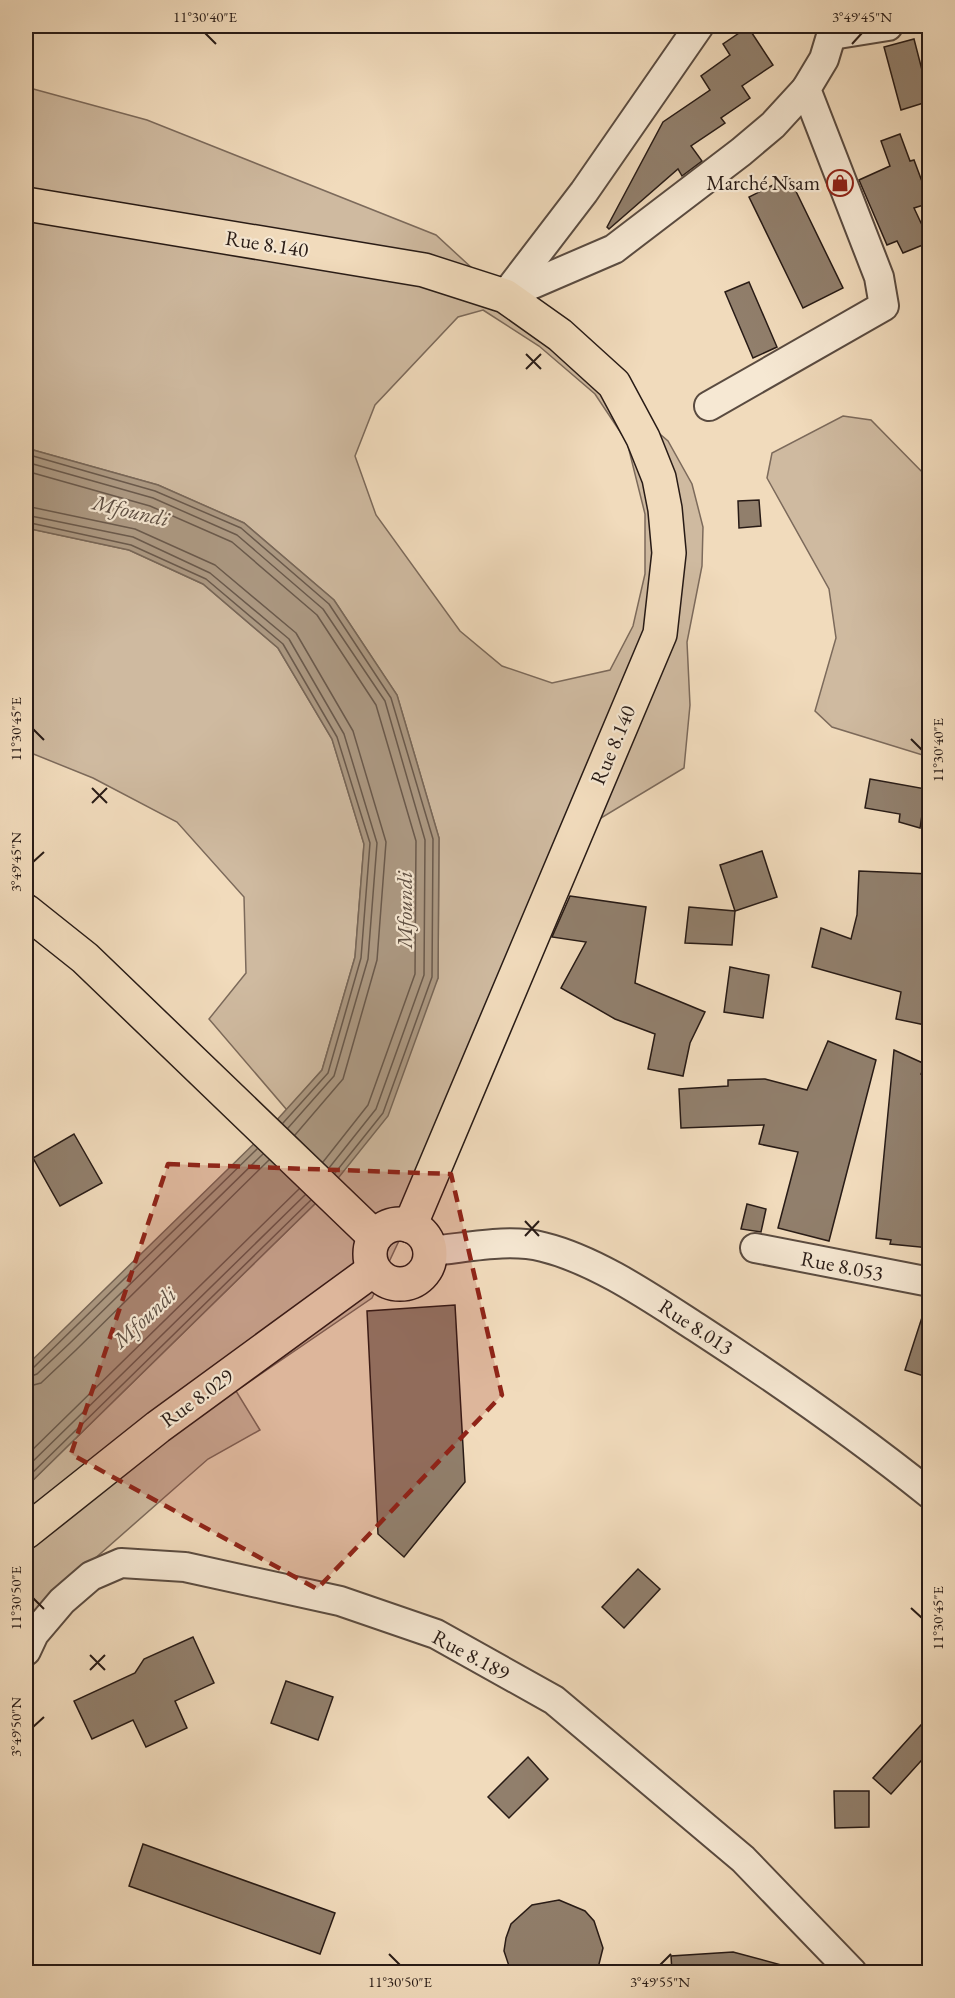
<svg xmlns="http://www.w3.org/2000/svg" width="955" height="1998" font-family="'EB Garamond',serif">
<rect width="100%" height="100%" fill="#f1dbbc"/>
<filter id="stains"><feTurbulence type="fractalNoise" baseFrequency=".00333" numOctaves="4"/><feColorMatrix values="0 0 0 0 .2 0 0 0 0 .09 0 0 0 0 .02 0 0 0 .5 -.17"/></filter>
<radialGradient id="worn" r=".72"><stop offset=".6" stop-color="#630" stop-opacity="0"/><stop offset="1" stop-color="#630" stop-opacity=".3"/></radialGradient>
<g fill="#cfbaa0" stroke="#7c6a5b" stroke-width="1.5" fill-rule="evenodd">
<path d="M26,87L147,120L436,235L546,336L668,441L692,484L703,527L702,566L687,642L690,705L684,768L576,833L447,1139L372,1298L236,1391L260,1430L208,1459L26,1619V1487L327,1192L438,978L439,838L397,695L334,600L244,523L158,485L26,448ZM483,310L539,346L595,394L627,442L645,514V574L633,626L610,670L552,683L502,666L460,631L376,515L355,456L375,405L458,317Z"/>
<polygon points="843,416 871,420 929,479 929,757 832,727 815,711 836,638 829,589 767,478 772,453"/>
<polygon points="26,528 129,550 203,584 278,648 332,739 364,844 355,957 322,1070 287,1110 209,1019 246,973 244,897 177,822 93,778 26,751"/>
</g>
<polygon fill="#ad9a84" stroke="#786758" stroke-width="1.5" points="26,448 158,485 244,523 334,600 397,695 439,838 438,978 388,1116 327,1192 26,1487 26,1366 265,1133 322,1070 355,957 364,844 332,739 278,648 203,584 129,550 26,528"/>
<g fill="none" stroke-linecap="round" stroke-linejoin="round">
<g stroke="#6a5a4d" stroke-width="1.5">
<polyline points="26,454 155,491 241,528 329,604 391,698 433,839 432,977 383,1113 335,1173"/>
<polyline points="26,462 153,498 237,535 323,609 385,701 425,840 424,975 376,1109 329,1168"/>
<polyline points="26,471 150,506 232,542 317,615 376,705 416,841 415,974 368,1105 323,1162"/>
<polyline points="26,506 135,529 215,565 296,633 353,731 386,842 377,960 343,1079 295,1135"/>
<polyline points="26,515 133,537 210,573 289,639 344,734 377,843 368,959 334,1076 288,1128"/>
<polyline points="26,522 131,545 206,579 283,644 337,737 370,843 361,958 328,1073 283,1123"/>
<polyline points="26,1370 32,1369 257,1149"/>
<polyline points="26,1378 37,1374 70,1343 263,1154"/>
<polyline points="26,1387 41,1383 76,1350 269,1160"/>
<polyline points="26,1456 299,1189"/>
<polyline points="26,1468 305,1195"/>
<polyline points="26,1479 311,1200"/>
</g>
</g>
<g fill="#917f6c" stroke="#281b16" stroke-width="1.5">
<polygon points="748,27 773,65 742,86 750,98 721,118 725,123 691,146 702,161 682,176 678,169 609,229 607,227 663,122 710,90 701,76 730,55 723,44"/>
<polygon points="914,39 930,101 901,110 884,47"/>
<polygon points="900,134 910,161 914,160 930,203 914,208 930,242 903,253 897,241 887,245 859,180 890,166 881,141"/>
<polygon points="789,177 843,288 803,308 749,197"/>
<polygon points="749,282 777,347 753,358 725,292"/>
<polygon points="759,500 761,526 739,528 738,501"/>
<polygon points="870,779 926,789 920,828 899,822 900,814 865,808"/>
<polygon points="762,851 777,897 735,911 720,865"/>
<polygon points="859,871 930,874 930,1026 896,1019 901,992 812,967 821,928 851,939 857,915"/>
<polygon points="570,896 646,907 635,983 705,1012 690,1043 683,1076 648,1069 655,1034 615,1019 561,988 586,942 552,937"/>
<polygon points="689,907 735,911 732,945 685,943"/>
<polygon points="730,967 769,975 763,1018 724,1012"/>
<polygon points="828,1041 876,1060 829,1241 778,1228 798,1152 759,1144 764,1125 681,1128 679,1089 728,1086 728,1080 765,1079 807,1090"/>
<polygon points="894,1050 925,1064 921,1074 930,1078 930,1248 890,1244 891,1240 876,1238"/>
<polygon points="74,1134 102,1183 60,1206 33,1158"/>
<polygon points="747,1204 766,1209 761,1232 741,1229"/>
<polygon points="455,1305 465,1482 404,1557 378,1534 367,1311"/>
<polygon points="925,1308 930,1309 930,1378 905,1370"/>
<polygon points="638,1569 660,1589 624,1628 602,1607"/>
<polygon points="193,1637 214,1683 175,1701 187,1728 146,1747 133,1720 92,1739 74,1701 135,1673 144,1659"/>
<polygon points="286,1681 333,1697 318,1740 271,1723"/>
<polygon points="930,1715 930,1751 891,1794 873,1778"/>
<polygon points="528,1757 548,1779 509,1818 488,1797"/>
<polygon points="834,1791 869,1791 869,1827 835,1828"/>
<polygon points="143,1844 335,1913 320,1954 129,1886"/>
<polygon points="559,1900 585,1911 594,1921 603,1948 597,1972 511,1972 504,1951 506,1938 511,1924 532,1905"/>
<polygon points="733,1952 785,1966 784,1972 672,1972 671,1956"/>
</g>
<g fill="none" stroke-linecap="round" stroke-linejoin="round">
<defs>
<g id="minor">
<polyline points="832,35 888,26"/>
<polyline points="506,294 584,192 699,26"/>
<polyline points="505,296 614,249 741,152 773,125 806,89"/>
<polyline points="709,406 884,306 879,277 806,89 824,59 834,26"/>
<polyline points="755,1248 930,1282"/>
<path d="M430,1251C466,1248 508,1238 543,1247C596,1260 651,1298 696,1327C776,1379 855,1434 930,1494"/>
<polyline points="26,1651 34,1634 62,1601 91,1576 121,1563 185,1567 340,1601 436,1634 554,1700 743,1859 852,1972"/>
</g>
<g id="major">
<polyline points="26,204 424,270 505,296 560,335 614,384 643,438 659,478 665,509 669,553 660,634 410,1226"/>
<polyline points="26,911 85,958 375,1237"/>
<circle cx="400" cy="1254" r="30"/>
<polyline points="26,1532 158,1427 373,1270"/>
</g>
</defs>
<use href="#minor" stroke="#5a4b40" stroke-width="32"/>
<use href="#major" stroke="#281b16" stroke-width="36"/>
<use href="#minor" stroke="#f6e8d3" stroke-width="28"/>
<use href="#major" stroke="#f1dbbc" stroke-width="33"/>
</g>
<path fill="#8f2418" fill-opacity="0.2" stroke="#8f2418" stroke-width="4.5" stroke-dasharray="12 8" stroke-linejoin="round" d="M168,1164L451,1174L502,1395L317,1589L71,1454Z"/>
<path fill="none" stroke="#281b16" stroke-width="2" d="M205,33L216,44M852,44L862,33M526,354L541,369M526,369L541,354M33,729L44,740M911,739L922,750M92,788L107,803M92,803L107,788M33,862L44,852M525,1221L539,1236M525,1236L539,1221M33,1598L44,1609M911,1608L922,1618M90,1655L105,1670M90,1670L105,1655M33,1727L44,1717M389,1954L400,1965M660,1965L671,1954"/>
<defs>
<symbol id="shop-ring" viewBox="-11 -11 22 22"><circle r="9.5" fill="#f6e8d3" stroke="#8f2418" stroke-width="1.5"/><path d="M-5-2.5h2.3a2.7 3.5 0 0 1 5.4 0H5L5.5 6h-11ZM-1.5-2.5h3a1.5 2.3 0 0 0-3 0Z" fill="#8f2418"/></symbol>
</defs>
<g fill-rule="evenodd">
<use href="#shop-ring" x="825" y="168" width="30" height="30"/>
</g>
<g text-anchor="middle" stroke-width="4.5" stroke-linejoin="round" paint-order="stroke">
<g font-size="21" fill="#281b16" stroke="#f6e8d3" text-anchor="end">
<text x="820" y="190">Marché Nsam</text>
</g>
<g font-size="21" fill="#281b16" stroke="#f6e8d3">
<text transform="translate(267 244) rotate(9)" y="7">Rue 8.140</text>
<text transform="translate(613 745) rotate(-67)" y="7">Rue 8.140</text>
<text transform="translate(842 1266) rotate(11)" y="7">Rue 8.053</text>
<text transform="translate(696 1327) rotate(33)" y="7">Rue 8.013</text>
<text transform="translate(197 1398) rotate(-36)" y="7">Rue 8.029</text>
<text transform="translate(471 1655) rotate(28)" y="7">Rue 8.189</text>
</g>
<g font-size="22" font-style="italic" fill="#5d4e42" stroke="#f6e8d3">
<text transform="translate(131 510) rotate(13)" y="8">Mfoundi</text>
<text transform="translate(404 910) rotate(-90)" y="8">Mfoundi</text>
<text transform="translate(144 1317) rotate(-43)" y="8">Mfoundi</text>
</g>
</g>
<rect width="955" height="1998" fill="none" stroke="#f1dbbc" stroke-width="66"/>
<rect x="33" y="33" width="889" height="1932" fill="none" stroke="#281b16" stroke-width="2"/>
<g font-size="15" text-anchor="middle" fill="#281b16">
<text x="205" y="22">11°30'40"E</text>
<text x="862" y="22">3°49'45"N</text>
<text transform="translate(16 729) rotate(-90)" y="5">11°30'45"E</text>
<text transform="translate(938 750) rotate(-90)" y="5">11°30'40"E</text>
<text transform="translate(16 862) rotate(-90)" y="5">3°49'45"N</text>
<text transform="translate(16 1598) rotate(-90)" y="5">11°30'50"E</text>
<text transform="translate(938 1618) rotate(-90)" y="5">11°30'45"E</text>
<text transform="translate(16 1727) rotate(-90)" y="5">3°49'50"N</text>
<text x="400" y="1987">11°30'50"E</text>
<text x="660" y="1987">3°49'55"N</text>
</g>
<rect width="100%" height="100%" filter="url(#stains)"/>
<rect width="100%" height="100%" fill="url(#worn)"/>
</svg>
